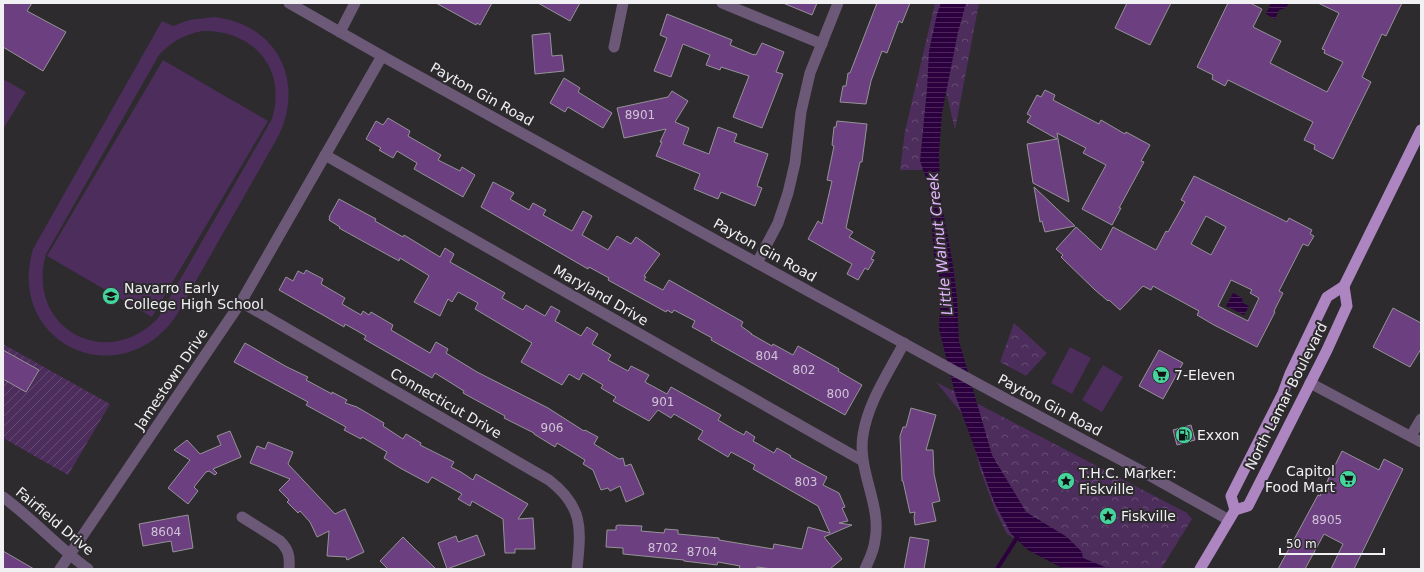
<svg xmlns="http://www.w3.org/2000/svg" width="1424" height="572" font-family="'DejaVu Sans',sans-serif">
<defs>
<pattern id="forest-crowns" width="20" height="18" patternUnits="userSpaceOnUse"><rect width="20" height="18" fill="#4c2d5b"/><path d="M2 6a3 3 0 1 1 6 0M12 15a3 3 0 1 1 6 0" fill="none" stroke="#664c73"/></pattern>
<pattern id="garden-furrows" width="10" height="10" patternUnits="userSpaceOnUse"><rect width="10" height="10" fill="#4c2d5b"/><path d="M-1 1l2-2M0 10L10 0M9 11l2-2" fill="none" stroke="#664c73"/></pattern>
<pattern id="water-rules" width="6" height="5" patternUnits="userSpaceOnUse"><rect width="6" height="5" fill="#2c003e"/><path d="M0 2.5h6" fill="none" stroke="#4b265a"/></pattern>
</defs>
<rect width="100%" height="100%" fill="#2d2b2e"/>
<g fill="url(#forest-crowns)">
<polygon points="935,3 979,3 955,130 946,91 926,143 922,170 900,170 905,131"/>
<polygon points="1014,323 1047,353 1026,376 1000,362"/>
<polygon points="936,382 1187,513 1192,519 1161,569 1071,569 1007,534 995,510 980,469 968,421"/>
</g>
<polygon fill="url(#garden-furrows)" points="3,344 110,404 68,475 3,438"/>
<g fill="#4c2d5b" fill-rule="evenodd">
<path d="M214,17C276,24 305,79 279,135L176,316C120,397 5,343 33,249L162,21L173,26L189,20ZM203,31C254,30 287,69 272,119L158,318C106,373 25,327 46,254L159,55C171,42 185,34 203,31Z"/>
<polygon points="163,60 268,121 152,317 47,256"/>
<polygon points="3,79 26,92 3,129"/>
<polygon points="1070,347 1091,358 1072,394 1051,383"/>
<polygon points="1103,365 1123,377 1102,412 1082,400"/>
</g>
<g fill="url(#water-rules)">
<polygon points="941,3 966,3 958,32 942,113 939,152 940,196 952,259 957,297 959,341 992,455 1026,512 1067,537 1082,552 1083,558 1105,567 1110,567 1114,569 1062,568 1028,550 1011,534 994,502 956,397 939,329 941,284 934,256 929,186 920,161 927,89 929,51 937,14"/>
<polygon points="1270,3 1289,3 1286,8 1279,10 1275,19 1266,14 1270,5"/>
<polygon points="1233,293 1242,298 1243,303 1249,306 1244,315 1226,306"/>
</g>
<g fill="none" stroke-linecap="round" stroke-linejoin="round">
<polyline stroke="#2c003e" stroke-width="4" points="997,569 1018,536"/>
</g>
<g fill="#6b3f80" stroke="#969397" fill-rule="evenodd">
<polygon points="3,3 32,3 27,11 66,32 43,71 3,47"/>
<polygon points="436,3 492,3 480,25 477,23 476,25"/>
<polygon points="538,3 580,3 570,21"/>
<polygon points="783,3 817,3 812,15"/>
<polygon points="877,3 910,3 902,23 899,21 887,53 882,51 871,81 866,104 840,102 843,86 846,86 848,73 850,73"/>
<polygon points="1127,3 1171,3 1150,45 1115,28"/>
<polygon points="1228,3 1250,3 1262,9 1253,27 1281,41 1270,63 1327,92 1343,62 1324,53 1325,50 1322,49 1339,13 1318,3 1402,3 1386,36 1382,34 1362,77 1371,82 1333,159 1314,149 1315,145 1304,140 1313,122 1228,80 1225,86 1212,79 1213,75 1197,67"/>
<polygon points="667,14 732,40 730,45 754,55 754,54 756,55 762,43 784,52 776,72 783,74 762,128 733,117 749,76 721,67 720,70 706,65 710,55 683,44 671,77 654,71 667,38 660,35"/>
<polygon points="550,33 552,56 562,55 564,71 535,74 532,35"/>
<polygon points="564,78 580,88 578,92 612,113 603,128 568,107 565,112 550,103"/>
<polygon points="1045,90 1055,95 1053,100 1099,124 1101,120 1125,134 1126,132 1150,145 1141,161 1144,162 1119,208 1121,208 1112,225 1082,209 1106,165 1083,153 1086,148 1057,133 1069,202 1033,183 1027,144 1057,139 1027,122 1031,116 1027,114 1037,95 1041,97"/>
<polygon points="672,91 688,101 675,122 689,128 683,144 709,154 718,127 737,134 734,142 768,154 757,186 762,188 755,206 721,192 718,199 694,189 700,174 656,156 662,142 660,142 666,129 624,138 617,108 668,97"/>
<polygon points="388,118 410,131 408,136 441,155 438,160 460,171 462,167 475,175 463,197 414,169 417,163 397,151 393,158 379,150 381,148 366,139 376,121 383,125"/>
<polygon points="837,121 867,124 862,162 860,162 846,228 853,232 849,237 875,252 871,259 874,260 868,270 865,268 858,280 847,274 852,264 808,239 818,221 822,224 832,181 827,180 834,146 832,145 834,127 836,127"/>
<path d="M1194,176L1287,222L1289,218L1312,230L1310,234L1314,236L1308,246L1303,244L1279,291L1283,293L1274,311L1275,312L1257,347L1214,325L1197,315L1199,311L1153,286L1151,290L1143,286L1120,310L1109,300L1108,301L1095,290L1061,257L1063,255L1056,249L1076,227L1101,250L1113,227L1156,250L1166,231L1168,232L1185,202L1181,200ZM1206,216L1226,227L1211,255L1191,244ZM1231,280L1252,290L1250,293L1259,298L1248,321L1218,306Z"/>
<polygon points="493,182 514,193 510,199 529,210 533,203 546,210 543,215 572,231 583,211 592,216 582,235 608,250 617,236 631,244 636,237 660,254 644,276 646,277 644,280 663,290 669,280 743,322 741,326 752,334 751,334 772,346 773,344 793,355 798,346 839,369 838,371 862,385 845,415 711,340 712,338 692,327 695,321 674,310 672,313 667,310 666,312 608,280 609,278 589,267 588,269 481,207"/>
<polygon points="1034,187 1075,226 1045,232 1043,225 1042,221 1040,222"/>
<polygon points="339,199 376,219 375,221 403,237 404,235 440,257 445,248 454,254 450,262 505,293 502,298 523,310 526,305 545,316 551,306 560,311 555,321 581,336 587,327 598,334 592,344 611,355 608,360 628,371 631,366 649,375 645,382 667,394 671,387 721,415 718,420 733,429 744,435 746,431 755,437 753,441 774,453 777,448 791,456 790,457 827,477 823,485 839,493 845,507 842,508 848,521 839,523 852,525 824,537 842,559 830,569 772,569 757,567 757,569 739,569 740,566 718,562 717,565 684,561 684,560 623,554 623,548 606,547 607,530 616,530 616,526 618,525 642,526 641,531 664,533 665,529 678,530 678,534 719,538 719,540 773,549 774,544 802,549 808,527 830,533 818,506 753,469 755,465 731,452 728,457 698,439 703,431 674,414 671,418 658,410 649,421 613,401 616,397 601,388 603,385 583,373 579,380 569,374 562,385 521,362 532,343 475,309 478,303 458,292 452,302 448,299 440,316 414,302 429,276 428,275 400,258 399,261 368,244 339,228 340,227 329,220 330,217 329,217"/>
<polygon points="306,270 323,279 321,284 345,298 342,304 361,315 363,311 369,315 371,312 393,325 391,330 430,353 436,342 448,349 446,353 477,372 548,408 584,431 585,430 598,437 594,444 619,459 623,458 625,466 631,464 644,494 626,502 620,486 610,491 608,488 601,490 593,470 583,464 585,460 557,443 555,447 534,434 534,433 504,418 505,416 463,393 464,391 435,373 432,378 364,339 366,336 345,324 344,327 279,290 286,277 293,281 298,271 304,274"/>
<polygon points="1393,308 1421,323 1421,349 1410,367 1373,347"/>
<polygon points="245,343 287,367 308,377 306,380 332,394 332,392 347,400 345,403 357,407 384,423 383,426 403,439 406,434 421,443 420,445 454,462 451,467 461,472 473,480 476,474 528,504 518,519 533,518 535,549 515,549 515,553 505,553 503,519 472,501 470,506 458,499 462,494 432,477 428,483 400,468 384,458 387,452 362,437 361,439 344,430 346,427 306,405 308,402 234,362"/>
<polygon points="3,350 39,370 26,392 3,379"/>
<polygon points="1159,350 1183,363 1163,399 1139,386"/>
<polygon points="911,408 936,415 926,450 933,450 934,474 940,501 932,503 936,521 915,525 914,517 915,512 910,513 903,481 902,481 900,436 903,427 906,427"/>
<polygon points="1191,425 1195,440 1177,445 1173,430"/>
<polygon points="230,431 241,457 213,469 217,473 215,475 209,471 206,472 194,487 198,491 188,504 168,488 190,460 174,450 187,440 200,454 221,445 217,436"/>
<polygon points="268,442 293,452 288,464 335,514 345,509 364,552 347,560 346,557 327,556 329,531 317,537 310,522 300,511 298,513 287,502 289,500 279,490 290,479 250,463 257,446 265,449"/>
<polygon points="1342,451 1379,470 1384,459 1403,469 1354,569 1331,569 1343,544 1324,534 1305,569 1278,569 1318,495 1320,496"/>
<polygon points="188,515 193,548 173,552 171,541 143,546 139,524"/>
<polygon points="477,535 485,555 447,569 438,543 456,536 458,542"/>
<polygon points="403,537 413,547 436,569 388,569 380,561"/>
<polygon points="910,537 929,540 924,569 904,569"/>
<polygon points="3,551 34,569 3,569"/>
</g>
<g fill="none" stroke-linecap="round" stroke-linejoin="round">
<g stroke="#6c5977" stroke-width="11">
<polyline points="722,3 822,44"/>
<polyline points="340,32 355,3"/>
<polyline points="614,47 623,3"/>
<polyline points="325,155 863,461"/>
<polyline points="757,263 778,223 788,193 795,163 801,112 810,73 838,3"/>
<path d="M241,302L549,480C584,507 581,529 577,569"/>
<polyline points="1310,383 1421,442"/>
<polyline points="1411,436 1421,419"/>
<path d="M242,517L280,541C289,550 290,557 289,569"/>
<path d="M865,569C869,560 874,551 875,540C882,505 857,471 863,435C868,402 889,372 904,343"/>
</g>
<g stroke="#6c5977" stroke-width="11">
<polyline points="289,3 382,56 757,263 982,386 1138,469 1229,520"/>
<path d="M3,497C33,519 58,547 88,569"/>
<polyline points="60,569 241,302 382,56"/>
</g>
<g stroke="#ad85c1" stroke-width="11">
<polyline points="1235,510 1248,506 1327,350 1347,306 1344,286"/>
<polyline points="1200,569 1235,510 1231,496 1283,393 1290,374 1327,297 1344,286 1421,130"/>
</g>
</g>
<defs>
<symbol id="school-disc" viewBox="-11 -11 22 22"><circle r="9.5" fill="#46d49e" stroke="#2d2b2e"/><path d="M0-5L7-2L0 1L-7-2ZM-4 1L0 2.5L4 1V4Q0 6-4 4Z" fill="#111"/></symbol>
<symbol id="supermarket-disc" viewBox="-11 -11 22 22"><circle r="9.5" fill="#46d49e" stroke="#2d2b2e"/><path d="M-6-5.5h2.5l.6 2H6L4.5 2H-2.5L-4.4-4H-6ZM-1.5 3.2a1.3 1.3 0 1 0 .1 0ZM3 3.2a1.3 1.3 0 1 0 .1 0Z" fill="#111"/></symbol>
<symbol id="fuel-disc" viewBox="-11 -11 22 22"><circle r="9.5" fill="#46d49e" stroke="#2d2b2e"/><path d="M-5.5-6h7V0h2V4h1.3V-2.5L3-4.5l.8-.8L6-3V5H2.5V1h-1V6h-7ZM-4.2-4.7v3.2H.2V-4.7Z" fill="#111"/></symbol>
<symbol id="sight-disc" viewBox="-11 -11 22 22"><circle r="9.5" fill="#46d49e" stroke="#2d2b2e"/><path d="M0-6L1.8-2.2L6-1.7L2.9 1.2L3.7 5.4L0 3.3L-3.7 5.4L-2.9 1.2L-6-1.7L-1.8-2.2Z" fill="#111"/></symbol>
</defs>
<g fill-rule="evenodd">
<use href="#school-disc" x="101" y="286" width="20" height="20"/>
<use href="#supermarket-disc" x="1151" y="365" width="20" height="20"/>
<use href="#fuel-disc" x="1174" y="425" width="20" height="20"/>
<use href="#supermarket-disc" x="1338" y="469" width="20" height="20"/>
<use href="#sight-disc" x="1056" y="471" width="20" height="20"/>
<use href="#sight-disc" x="1098" y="506" width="20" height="20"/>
</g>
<g text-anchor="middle" stroke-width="4" stroke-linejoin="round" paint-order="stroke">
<g font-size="12" fill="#d0c4d6">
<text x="640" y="119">8901</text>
<text x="767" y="360">804</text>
<text x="804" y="374">802</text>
<text x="838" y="398">800</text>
<text x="663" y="406">901</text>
<text x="552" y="432">906</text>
<text x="806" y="486">803</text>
<text x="1327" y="524">8905</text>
<text x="166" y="536">8604</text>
<text x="663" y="552">8702</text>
<text x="702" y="556">8704</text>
</g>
<g font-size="14" fill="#f1f0f2" stroke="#2d2b2e">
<text transform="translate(482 94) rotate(29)" y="5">Payton Gin Road</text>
<text transform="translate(765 250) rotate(29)" y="5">Payton Gin Road</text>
<text transform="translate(601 295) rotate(30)" y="5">Maryland Drive</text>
<text transform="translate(171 379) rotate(-56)" y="5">Jamestown Drive</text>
<text transform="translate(1286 396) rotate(-63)" y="5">North Lamar Boulevard</text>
<text transform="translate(446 403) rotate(30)" y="5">Connecticut Drive</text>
<text transform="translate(1050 405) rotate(28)" y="5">Payton Gin Road</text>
<text transform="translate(55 521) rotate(40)" y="5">Fairfield Drive</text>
</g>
<g font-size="14" fill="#f1f0f2" stroke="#2d2b2e" text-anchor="start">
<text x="124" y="293">Navarro Early<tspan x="124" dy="16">College High School</tspan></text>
<text x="1174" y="380">7-Eleven</text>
<text x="1197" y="440">Exxon</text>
<text x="1335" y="476" text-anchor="end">Capitol<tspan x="1335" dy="16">Food Mart</tspan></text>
<text x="1079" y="478">T.H.C. Marker:<tspan x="1079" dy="16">Fiskville</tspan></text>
<text x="1121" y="521">Fiskville</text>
</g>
<g font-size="15" font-style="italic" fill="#e5b4ff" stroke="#2d2b2e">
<text transform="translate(940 244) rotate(-96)" y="5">Little Walnut Creek</text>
</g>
</g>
<rect width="1424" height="572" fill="none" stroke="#f1f0f2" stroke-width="8"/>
<path d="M1280 548v6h104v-6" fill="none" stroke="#f1f0f2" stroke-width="2"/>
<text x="1286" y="548" font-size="12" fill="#f1f0f2" stroke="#2d2b2e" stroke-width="3" paint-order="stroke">50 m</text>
</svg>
